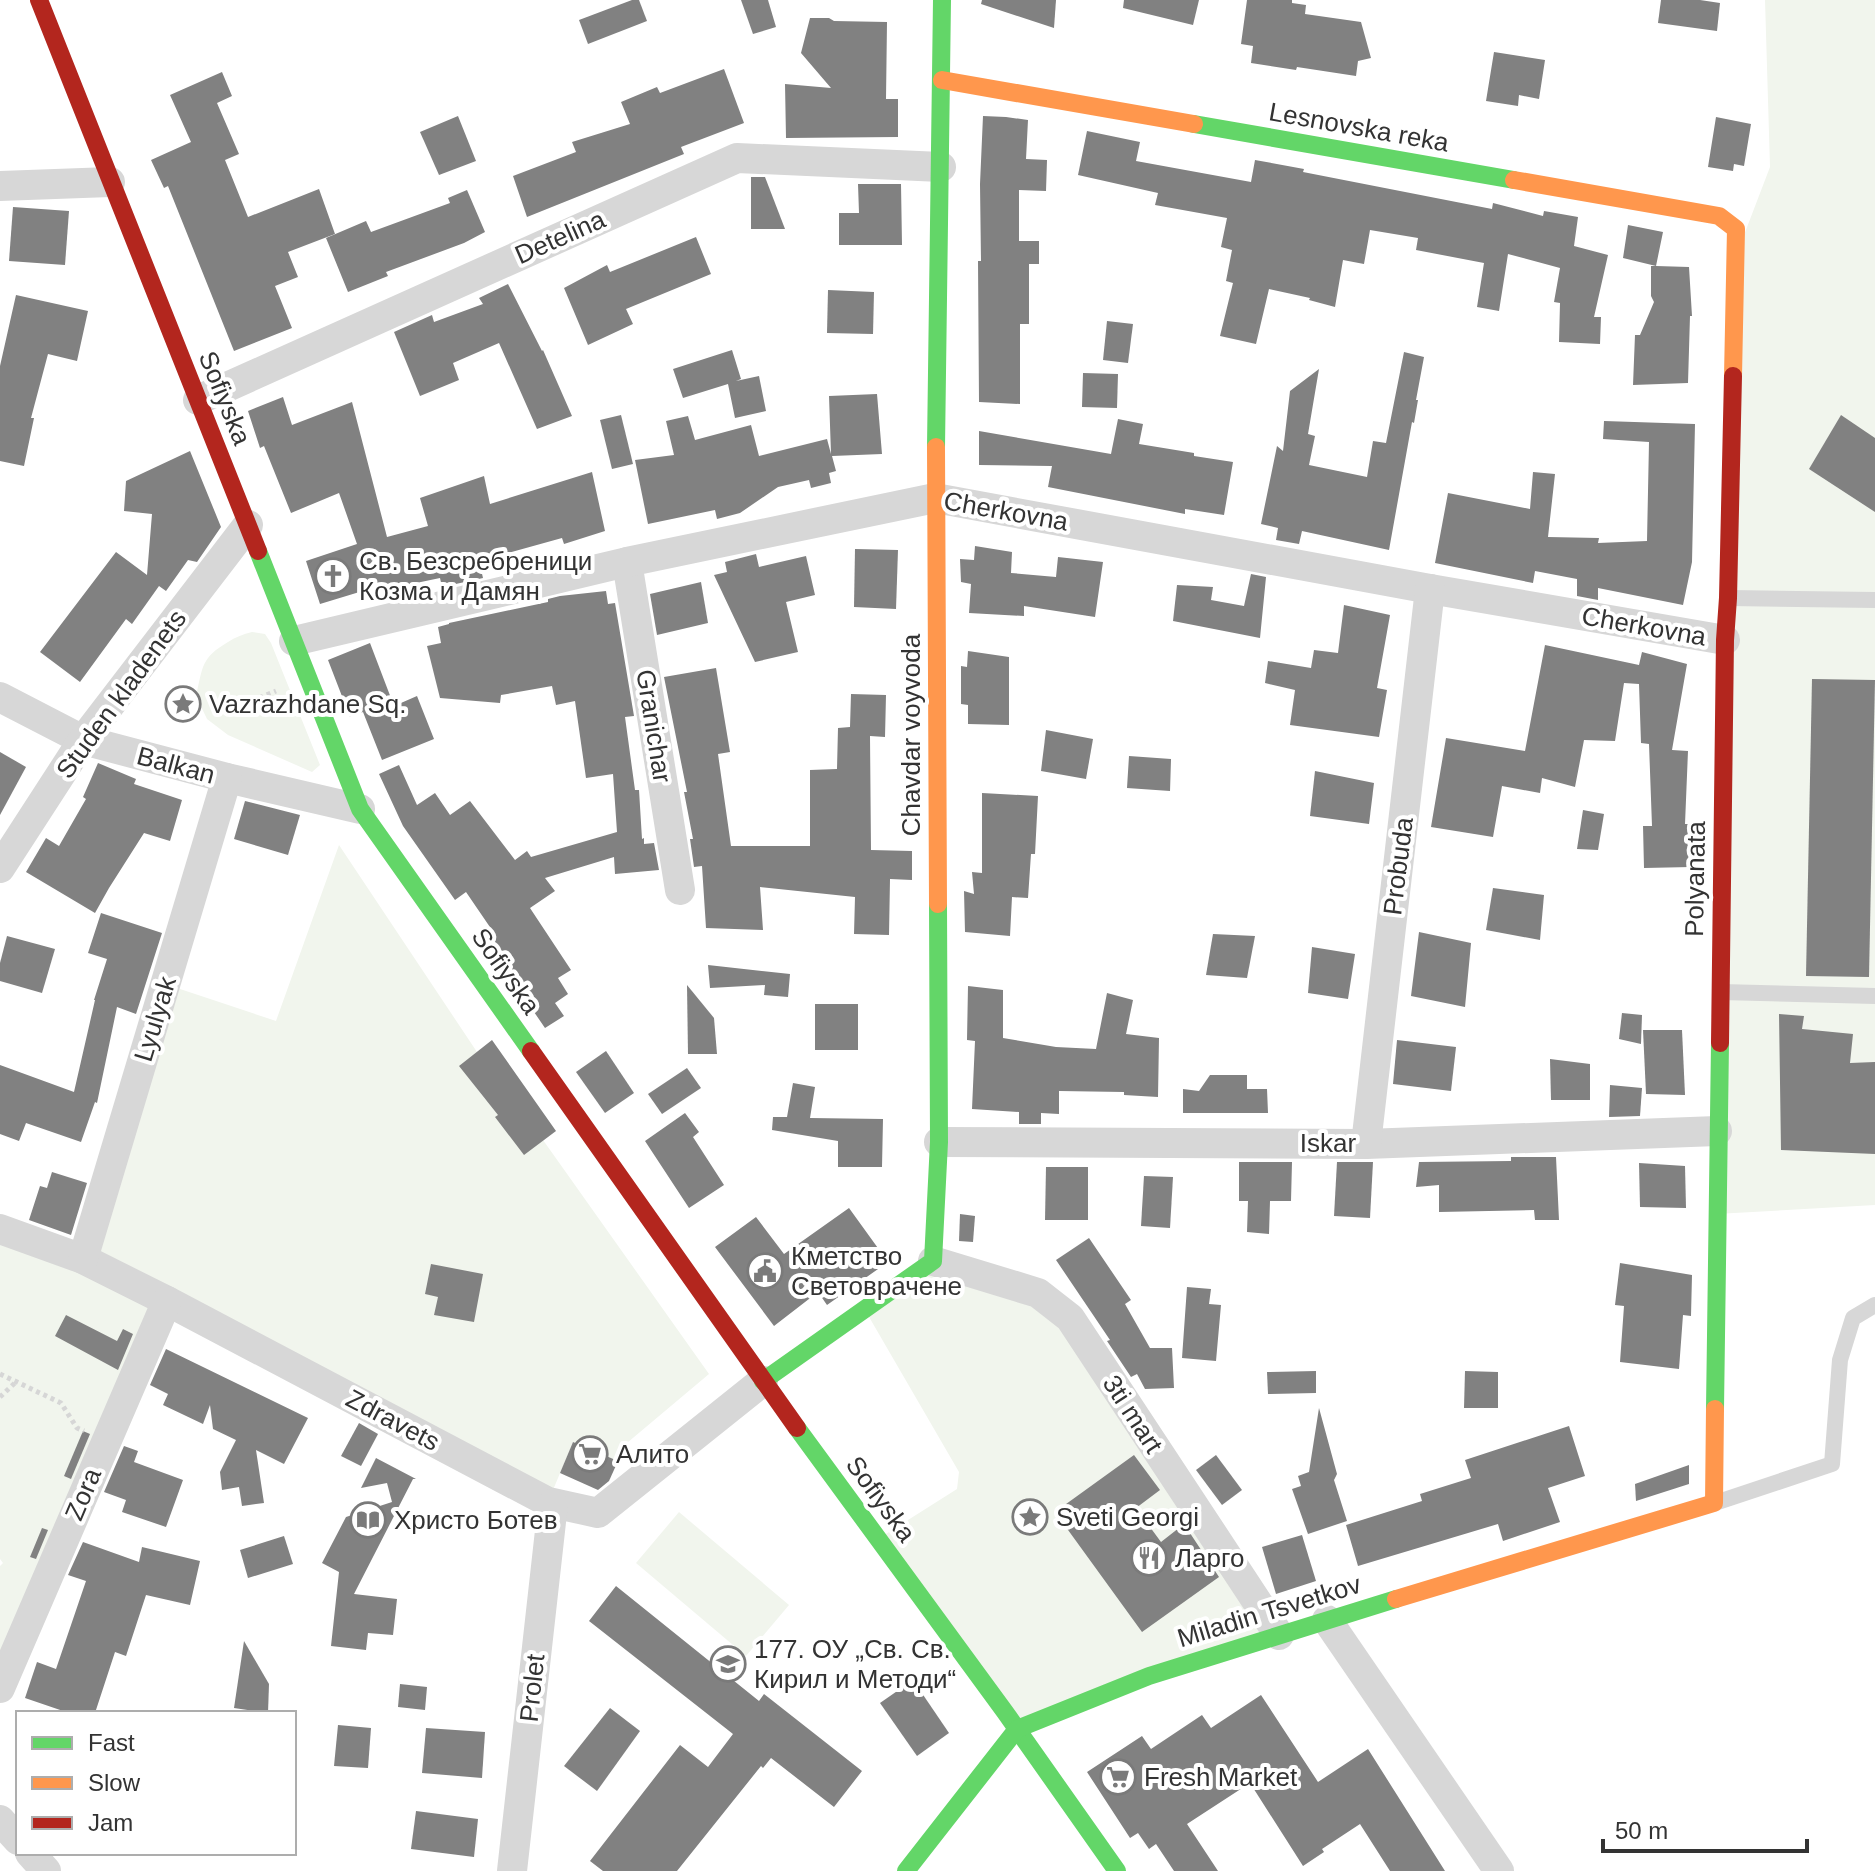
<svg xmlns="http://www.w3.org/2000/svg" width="1875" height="1871" font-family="Helvetica,sans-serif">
<rect width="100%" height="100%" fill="#fff"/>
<g fill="#f1f5ed">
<polygon points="1765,0 1875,0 1875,1205 1716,1214 1736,256 1770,167"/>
<path d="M252,632L265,634L271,643L320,765L312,772L228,735L207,719L196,696C203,666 201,658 228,642C236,637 243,634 252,632Z"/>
<polygon points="339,845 477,1052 460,1066 485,1099 543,1140 709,1374 621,1448 618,1461 573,1442 548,1502 167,1301 0,1688 0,1566 3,1563 0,1559 0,1229 83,1259 165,984 276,1021"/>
<polygon points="933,1261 1038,1293 1279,1635 1017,1729 878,1539 957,1489 959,1472 865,1310"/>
<polygon points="679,1512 789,1605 746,1656 636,1563"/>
</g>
<g fill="#818181">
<polygon points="632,0 639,0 647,21 588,44 579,20"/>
<polygon points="741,0 768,0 776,27 753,34"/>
<polygon points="982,0 1056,0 1054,28 981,4"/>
<polygon points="1124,0 1199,0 1193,25 1123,8"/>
<polygon points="1247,0 1292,0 1292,3 1306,5 1305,14 1361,22 1371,58 1358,61 1356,76 1297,67 1296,70 1251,63 1253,46 1241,44"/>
<polygon points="1661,0 1700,0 1720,3 1717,31 1658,23"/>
<polygon points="810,18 829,18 834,21 887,22 886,99 898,99 898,137 786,138 785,84 831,88 801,53"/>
<polygon points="1494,52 1545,60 1539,99 1519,95 1518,106 1486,101"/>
<polygon points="724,69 744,123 681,147 684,154 527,217 513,176 576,152 572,142 630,124 621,102 657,87 660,93"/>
<polygon points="222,72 232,96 217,103 239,154 225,160 248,217 319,189 335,234 288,252 298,277 275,286 292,328 234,351 168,186 164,188 151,160 191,142 170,95"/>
<polygon points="458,116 476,161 439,175 420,132"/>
<polygon points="983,116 1006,117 1028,120 1026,159 1047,160 1046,191 1019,190 1019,241 1039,241 1039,264 1029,264 1029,324 1020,324 1020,404 979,402 978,261 981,261 980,184"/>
<polygon points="1716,117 1751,124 1744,166 1734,164 1733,171 1708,167"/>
<polygon points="1087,131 1140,142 1136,161 1251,182 1255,160 1304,169 1303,172 1492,209 1493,203 1543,216 1544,211 1578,217 1574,246 1608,255 1594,317 1601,317 1600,344 1559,342 1560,303 1554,302 1560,268 1508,254 1499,311 1477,307 1484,263 1416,250 1418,238 1370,230 1364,264 1343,260 1335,307 1309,300 1310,298 1269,289 1256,344 1220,336 1233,283 1226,281 1232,250 1221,247 1227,218 1155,205 1158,193 1078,175"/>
<polygon points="751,177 765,177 785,229 751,229"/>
<polygon points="858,184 901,184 902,245 839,245 839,213 859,213"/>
<polygon points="467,190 485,232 464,243 386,272 388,276 348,292 326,238 366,221 371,232 450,203 448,198"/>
<polygon points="13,207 69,211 65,265 9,261"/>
<polygon points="1628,225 1663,232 1656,266 1689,267 1692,316 1690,316 1688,383 1633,385 1635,335 1640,335 1654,302 1651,296 1651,266 1656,266 1623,258"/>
<polygon points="696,237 711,274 626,309 633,324 588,345 564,288 607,265 610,272"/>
<polygon points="508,284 542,351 543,350 572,416 537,429 499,343 453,363 459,380 420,396 394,332 432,315 434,322 483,304 479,298"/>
<polygon points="828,290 874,292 873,334 827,333"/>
<polygon points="16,295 88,311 77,361 48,354 31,418 34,418 24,466 0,461 0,366"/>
<polygon points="1107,321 1133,324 1128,363 1103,360"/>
<polygon points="732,350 741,379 736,381 759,376 766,411 735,418 728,384 683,398 673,369"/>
<polygon points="1404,352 1424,357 1416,400 1418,400 1414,423 1412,422 1389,550 1302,531 1299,544 1276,540 1278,528 1261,524 1277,446 1283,451 1290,391 1319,369 1308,434 1315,436 1309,465 1367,477 1373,441 1386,443"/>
<polygon points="1083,373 1118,374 1117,408 1082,407"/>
<polygon points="877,394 882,454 832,456 836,471 829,473 831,483 811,488 809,480 778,487 740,513 717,519 715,510 648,524 635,460 674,455 666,421 688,416 695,440 751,425 759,456 827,439 831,454 829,396"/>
<polygon points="283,397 292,425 352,402 387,537 428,526 420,498 484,476 490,504 592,472 605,531 564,544 562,538 479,561 483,578 442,587 440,578 378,591 368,595 366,590 320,604 306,561 357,544 339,493 291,513 264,446 260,448 248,411"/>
<polygon points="621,415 633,464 612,469 600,420"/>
<polygon points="1841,415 1875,438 1875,512 1809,469"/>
<polygon points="1118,419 1143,424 1139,444 1194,453 1194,456 1233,462 1224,515 1185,509 1185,514 1048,487 1052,466 979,465 979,431 1111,454"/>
<polygon points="1604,421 1695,424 1692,562 1683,605 1598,588 1598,600 1577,596 1577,579 1535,571 1533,583 1435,563 1448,493 1530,509 1533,472 1555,474 1548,537 1599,538 1598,543 1647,541 1649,442 1603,439"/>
<polygon points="190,451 221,527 197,562 188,560 166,591 159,586 132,624 126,619 80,682 40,652 116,552 147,575 152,514 124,511 126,481"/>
<polygon points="975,546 1012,552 1011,573 1056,577 1058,557 1103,562 1095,617 1024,606 1024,616 969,613 971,584 961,582 960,559 974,560"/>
<polygon points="855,549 898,550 896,609 854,607"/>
<polygon points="756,554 759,567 806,556 815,595 786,602 798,652 755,662 714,575 727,572 725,562"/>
<polygon points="1251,574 1266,577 1260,638 1173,621 1177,585 1213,587 1211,600 1244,606"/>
<polygon points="701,582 708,623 657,635 650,594"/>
<polygon points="606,591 608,604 615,603 634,716 625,717 635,790 639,790 642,839 644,838 644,844 654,843 659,870 615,874 614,857 545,878 555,891 530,908 571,970 558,978 568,994 555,1003 564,1016 545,1028 484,939 494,933 466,892 455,900 403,826 379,774 399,765 417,805 435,793 450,815 470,801 515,860 527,851 531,857 617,832 613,774 586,778 575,701 556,705 552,686 501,695 500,703 440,698 427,646 441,643 438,627 449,624 449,623 548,602 548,599 560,596"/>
<polygon points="1344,605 1390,615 1377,688 1387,690 1379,737 1290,725 1295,690 1265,683 1268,661 1311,668 1314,650 1338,653"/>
<polygon points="370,643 394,706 417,696 434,739 382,760 363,712 350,717 328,660"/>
<polygon points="1545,645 1639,665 1642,652 1687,664 1672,750 1688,751 1685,824 1691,824 1691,867 1644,868 1643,826 1652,826 1649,744 1641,743 1639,684 1624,683 1615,741 1584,740 1575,787 1542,778 1540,793 1502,786 1493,837 1431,827 1446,738 1525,751"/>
<polygon points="968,651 1009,657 1009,725 968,724 968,705 961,704 961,666 967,667"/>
<polygon points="716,668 730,752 718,754 731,846 810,846 810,770 837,769 838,728 850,727 851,694 886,695 885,737 870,736 871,850 912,851 912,880 890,879 889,935 854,934 855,897 760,887 763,930 706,928 702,866 694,867 690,839 693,839 684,792 687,792 664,677"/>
<polygon points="1812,679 1875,680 1869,977 1806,976"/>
<polygon points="1046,730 1093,739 1086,779 1041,771"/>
<polygon points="0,752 26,767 0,815"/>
<polygon points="1129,756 1171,759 1170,791 1127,788"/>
<polygon points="98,763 136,779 134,784 182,800 170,841 144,833 109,888 95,913 26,872 46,838 59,846 86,799 83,797"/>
<polygon points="1315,771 1374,783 1369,824 1310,816"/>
<polygon points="982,793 1038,796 1035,854 1031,854 1028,898 1012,897 1010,936 965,932 964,891 974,894 972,872 982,873"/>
<polygon points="245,801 300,815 288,855 234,839"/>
<polygon points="1583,810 1604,814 1598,850 1577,849"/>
<polygon points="1493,888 1544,895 1540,940 1486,930"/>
<polygon points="101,913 162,933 136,1014 117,1007 97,1103 95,1102 81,1142 26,1123 19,1141 0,1134 0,1065 74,1092 95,1000 94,1000 107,959 88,953"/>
<polygon points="1419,932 1471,943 1465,1007 1411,996"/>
<polygon points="1213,934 1255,936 1247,978 1206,975"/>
<polygon points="7,936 55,949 42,993 0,981 0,963"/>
<polygon points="1312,947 1355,954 1348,999 1308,993"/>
<polygon points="708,965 790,974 788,997 764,995 765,985 710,988"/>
<polygon points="687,985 714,1018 717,1054 688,1054"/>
<polygon points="968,986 1003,990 1003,1038 1056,1047 1096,1049 1107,993 1133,1000 1126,1034 1159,1038 1158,1097 1124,1095 1124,1092 1059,1091 1059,1114 1041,1113 1041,1124 1019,1124 1019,1112 972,1109 975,1041 967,1040"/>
<rect x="815" y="1004" width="43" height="46"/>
<polygon points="1622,1013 1642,1015 1641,1044 1619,1039"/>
<polygon points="1779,1014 1804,1016 1802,1029 1853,1034 1850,1063 1875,1062 1875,1154 1781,1150"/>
<polygon points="1643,1030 1682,1030 1685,1095 1646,1094"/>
<polygon points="492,1040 556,1131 524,1155 495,1117 498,1115 459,1066"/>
<polygon points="1397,1040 1456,1047 1451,1091 1393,1084"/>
<polygon points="606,1051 634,1093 605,1113 576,1072"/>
<polygon points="1550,1059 1590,1064 1590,1100 1551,1100"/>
<polygon points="687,1068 701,1088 662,1114 648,1094"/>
<polygon points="1210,1075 1247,1075 1247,1089 1267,1089 1268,1113 1183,1113 1183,1089 1199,1091"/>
<polygon points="793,1083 815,1087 810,1118 883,1119 882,1167 838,1167 838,1141 772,1130 773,1117 787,1117"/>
<polygon points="1610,1085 1642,1088 1640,1116 1609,1117"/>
<polygon points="685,1113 699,1132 693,1137 724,1185 689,1208 645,1141"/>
<polygon points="1511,1157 1556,1157 1559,1220 1535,1220 1534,1210 1439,1212 1439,1185 1416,1187 1419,1162 1511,1161"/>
<polygon points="1239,1162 1292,1162 1291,1201 1270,1201 1269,1234 1247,1232 1248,1201 1239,1201"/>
<polygon points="1337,1162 1373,1162 1370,1218 1334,1216"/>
<polygon points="1639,1163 1685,1166 1686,1208 1640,1207"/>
<polygon points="1046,1167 1088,1167 1088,1220 1045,1220"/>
<polygon points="52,1172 87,1183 71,1235 29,1220 40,1186 47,1188"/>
<polygon points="1144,1176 1173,1177 1170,1228 1141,1226"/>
<polygon points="849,1208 888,1262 827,1305 818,1292 774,1326 715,1247 756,1217 784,1254"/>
<polygon points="960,1214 975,1216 973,1242 959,1241"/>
<polygon points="1089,1238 1131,1300 1125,1304 1150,1348 1172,1348 1174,1388 1145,1389 1137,1374 1131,1377 1107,1341 1110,1340 1056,1260"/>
<polygon points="1620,1263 1692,1275 1691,1316 1683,1315 1679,1369 1620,1362 1624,1306 1615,1305"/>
<polygon points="431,1264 483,1274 474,1322 434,1315 438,1297 425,1294"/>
<polygon points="1187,1287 1211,1289 1209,1304 1221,1305 1216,1361 1182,1358"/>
<polygon points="66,1315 117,1341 123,1329 133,1334 118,1370 55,1336"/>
<polygon points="166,1349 308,1418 284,1464 256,1450 264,1503 242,1506 239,1487 222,1490 220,1472 236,1440 213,1429 210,1405 203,1424 163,1405 168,1394 150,1385"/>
<polygon points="1316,1371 1316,1393 1268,1394 1267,1372"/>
<polygon points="1465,1371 1498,1372 1498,1408 1464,1408"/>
<polygon points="1319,1408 1337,1474 1334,1480 1347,1521 1308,1534 1292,1489 1301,1486 1298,1476 1309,1472"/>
<polygon points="359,1423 378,1434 361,1466 341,1456"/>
<polygon points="1569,1426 1585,1476 1548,1488 1560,1522 1503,1541 1498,1524 1358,1566 1346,1525 1422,1501 1420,1494 1471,1478 1465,1460"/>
<polygon points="83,1431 90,1434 71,1479 64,1476"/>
<polygon points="573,1442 618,1461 609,1481 598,1490 560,1473"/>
<polygon points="124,1446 138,1451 134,1462 183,1480 166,1527 122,1512 126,1500 104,1492"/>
<polygon points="1134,1455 1160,1490 1136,1508 1161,1542 1184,1524 1219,1577 1142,1632 1055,1512"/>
<polygon points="1216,1455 1242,1490 1222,1505 1196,1470"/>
<polygon points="376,1458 416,1479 413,1479 354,1594 397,1599 393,1635 368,1633 366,1650 331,1646 339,1572 322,1563 346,1517 392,1502 387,1483 361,1488"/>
<polygon points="1689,1465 1689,1484 1636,1501 1635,1484"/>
<polygon points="42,1528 48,1530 36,1559 30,1557"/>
<polygon points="1302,1535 1316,1581 1276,1594 1262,1547"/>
<polygon points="284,1536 293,1564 248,1578 240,1550"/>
<polygon points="83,1542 139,1562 142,1547 200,1561 190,1605 146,1595 126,1656 115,1652 95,1713 69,1713 25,1698 37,1662 56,1669 86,1581 68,1575"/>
<polygon points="616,1586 759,1701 764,1694 862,1771 834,1807 771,1758 763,1768 761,1766 677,1871 603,1871 590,1861 680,1745 708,1767 733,1734 589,1621"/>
<polygon points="244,1641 269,1684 268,1713 234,1708"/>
<polygon points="913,1680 949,1733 917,1756 880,1703"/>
<polygon points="400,1684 427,1687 425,1710 398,1707"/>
<polygon points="1261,1695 1318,1782 1368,1749 1445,1871 1390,1871 1360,1824 1322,1849 1324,1852 1303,1866 1250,1783 1187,1824 1218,1871 1174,1871 1156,1844 1149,1849 1138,1833 1130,1838 1087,1772 1142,1736 1151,1749 1202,1715 1211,1728"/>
<polygon points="610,1708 640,1731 597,1791 564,1766"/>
<polygon points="338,1725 371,1728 368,1768 334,1766"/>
<polygon points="426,1728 485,1732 482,1778 422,1773"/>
<polygon points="416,1811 478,1819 474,1857 411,1849"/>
</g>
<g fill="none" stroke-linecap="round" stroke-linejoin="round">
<g stroke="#d6d6d6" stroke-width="5" stroke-dasharray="4 4" stroke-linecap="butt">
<polyline points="252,701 276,691"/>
<polyline points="0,1374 61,1403 77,1428 84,1431"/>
<polyline points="0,1397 17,1381"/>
</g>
<g stroke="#d7d7d7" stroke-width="16">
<polyline points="1730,598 1875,600"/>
<polyline points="1721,992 1875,996"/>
<polyline points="1715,1503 1832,1464 1840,1360 1853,1318 1875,1305"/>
</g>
<g stroke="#d7d7d7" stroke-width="30">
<polyline points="0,186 110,182"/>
<polyline points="198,400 737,158 941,167"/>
<polyline points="627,562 680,890"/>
<polyline points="294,641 627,562 935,498 1430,589 1725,640"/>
<polyline points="0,697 83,740 227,778 360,809"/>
<polyline points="0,868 83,740 248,525"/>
<polyline points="939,1142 1366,1144 1717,1131"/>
<polyline points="1366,1144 1430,589"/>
<polyline points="0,1229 83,1259 167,1301 548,1502 598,1513 763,1381"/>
<polyline points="83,1259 227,778"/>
<polyline points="933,1261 1038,1293 1070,1318 1279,1635"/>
<polyline points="1327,1620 1499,1871"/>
<polyline points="0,1688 167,1301"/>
<polyline points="0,1820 18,1840"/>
<polyline points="30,1853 46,1871"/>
<polyline points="512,1871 553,1504"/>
</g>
<g stroke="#63d668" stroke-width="18">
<polyline points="1194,124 1514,180"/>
<polyline points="936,447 942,0"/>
<polyline points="258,551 360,809 531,1051"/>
<polyline points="763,1381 933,1261 939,1142 938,904"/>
<polyline points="1715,1409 1720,1043"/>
<polyline points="797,1428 1005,1712 1117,1871"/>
<polyline points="906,1871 1017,1729 1149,1676 1396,1599"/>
</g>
<g stroke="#ff974d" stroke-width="18">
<polyline points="942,80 1194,124"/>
<polyline points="1514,180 1719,216 1736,229 1733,376"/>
<polyline points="936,447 938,904"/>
<polyline points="1396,1599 1714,1503 1715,1409"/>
</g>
<g stroke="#b3261e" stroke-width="18">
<polyline points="39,0 258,551"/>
<polyline points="1720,1043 1725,640 1728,598 1733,376"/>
<polyline points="531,1051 797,1428"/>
</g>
</g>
<defs>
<symbol id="church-ring" viewBox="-11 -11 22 22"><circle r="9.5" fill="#fff" stroke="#7a7a7a" stroke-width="1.5"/><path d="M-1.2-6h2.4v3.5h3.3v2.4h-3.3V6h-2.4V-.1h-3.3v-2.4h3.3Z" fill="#7a7a7a"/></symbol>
<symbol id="sight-ring" viewBox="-11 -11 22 22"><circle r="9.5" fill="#fff" stroke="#7a7a7a" stroke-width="1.5"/><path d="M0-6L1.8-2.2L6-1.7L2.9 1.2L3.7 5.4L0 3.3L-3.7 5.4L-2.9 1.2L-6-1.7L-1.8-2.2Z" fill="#7a7a7a"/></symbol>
<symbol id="civic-ring" viewBox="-11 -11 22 22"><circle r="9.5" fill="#fff" stroke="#7a7a7a" stroke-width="1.5"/><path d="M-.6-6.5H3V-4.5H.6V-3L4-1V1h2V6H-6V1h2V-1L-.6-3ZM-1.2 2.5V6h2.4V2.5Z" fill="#7a7a7a"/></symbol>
<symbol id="supermarket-ring" viewBox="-11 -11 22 22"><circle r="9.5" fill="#fff" stroke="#7a7a7a" stroke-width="1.5"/><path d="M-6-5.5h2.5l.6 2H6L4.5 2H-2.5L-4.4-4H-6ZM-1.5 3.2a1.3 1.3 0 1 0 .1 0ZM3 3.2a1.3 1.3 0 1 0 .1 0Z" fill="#7a7a7a"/></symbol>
<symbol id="library-ring" viewBox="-11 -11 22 22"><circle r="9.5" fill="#fff" stroke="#7a7a7a" stroke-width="1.5"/><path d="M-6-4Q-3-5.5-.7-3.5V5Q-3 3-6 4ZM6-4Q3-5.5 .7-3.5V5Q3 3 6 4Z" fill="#7a7a7a"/></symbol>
<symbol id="restaurant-ring" viewBox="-11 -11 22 22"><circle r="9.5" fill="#fff" stroke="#7a7a7a" stroke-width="1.5"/><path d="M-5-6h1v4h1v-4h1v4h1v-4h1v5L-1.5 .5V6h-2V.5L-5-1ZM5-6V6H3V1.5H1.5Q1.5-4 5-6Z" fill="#7a7a7a"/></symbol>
<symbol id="school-ring" viewBox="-11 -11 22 22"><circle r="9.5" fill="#fff" stroke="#7a7a7a" stroke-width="1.5"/><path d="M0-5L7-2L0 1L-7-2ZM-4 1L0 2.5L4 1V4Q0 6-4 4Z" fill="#7a7a7a"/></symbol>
</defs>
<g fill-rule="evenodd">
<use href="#church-ring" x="313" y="556" width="40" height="40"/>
<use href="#sight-ring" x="163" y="684" width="40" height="40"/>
<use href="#civic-ring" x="745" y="1251" width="40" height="40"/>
<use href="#supermarket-ring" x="570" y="1434" width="40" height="40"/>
<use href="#sight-ring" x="1010" y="1497" width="40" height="40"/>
<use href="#library-ring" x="348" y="1500" width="40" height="40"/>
<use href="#restaurant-ring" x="1129" y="1538" width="40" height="40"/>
<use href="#school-ring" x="708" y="1644" width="40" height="40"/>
<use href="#supermarket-ring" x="1098" y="1757" width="40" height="40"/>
</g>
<g text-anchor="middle" stroke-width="8" stroke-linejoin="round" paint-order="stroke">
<g font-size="26" fill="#333" stroke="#fff">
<text transform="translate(1359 127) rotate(10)" y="9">Lesnovska reka</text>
<text transform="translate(560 237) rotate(-24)" y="9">Detelina</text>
<text transform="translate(225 398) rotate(68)" y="9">Sofiyska</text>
<text transform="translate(1006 511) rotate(10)" y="9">Cherkovna</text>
<text transform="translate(1644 626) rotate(10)" y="9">Cherkovna</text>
<text transform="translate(121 694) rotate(-54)" y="9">Studen kladenets</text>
<text transform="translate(654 726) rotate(81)" y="9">Granichar</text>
<text transform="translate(911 735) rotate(-90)" y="9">Chavdar voyvoda</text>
<text transform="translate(176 765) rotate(15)" y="9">Balkan</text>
<text transform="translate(1398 866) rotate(-83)" y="9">Probuda</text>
<text transform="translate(1695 879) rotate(-89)" y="9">Polyanata</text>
<text transform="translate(506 971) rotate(55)" y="9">Sofiyska</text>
<text transform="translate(155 1019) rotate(-73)" y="9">Lyulyak</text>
<text x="1328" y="1152">Iskar</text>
<text transform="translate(1133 1414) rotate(57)" y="9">3ti mart</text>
<text transform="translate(393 1420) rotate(28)" y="9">Zdravets</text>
<text transform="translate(83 1494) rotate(-67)" y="9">Zora</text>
<text transform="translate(881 1499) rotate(54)" y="9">Sofiyska</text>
<text transform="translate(1269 1611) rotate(-17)" y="9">Miladin Tsvetkov</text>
<text transform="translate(532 1688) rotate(-84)" y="9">Prolet</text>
</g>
<g font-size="26" fill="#333" stroke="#fff" text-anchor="start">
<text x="359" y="570">Св. Безсребреници<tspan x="359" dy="30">Козма и Дамян</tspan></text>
<text x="209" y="713">Vazrazhdane Sq.</text>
<text x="791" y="1265">Кметство<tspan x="791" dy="30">Световрачене</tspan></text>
<text x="616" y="1463">Алито</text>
<text x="1056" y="1526">Sveti Georgi</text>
<text x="394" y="1529">Христо Ботев</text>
<text x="1175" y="1567">Ларго</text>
<text x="754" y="1658">177. ОУ „Св. Св.<tspan x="754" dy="30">Кирил и Методи“</tspan></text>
<text x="1144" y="1786">Fresh Market</text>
</g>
</g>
<rect x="16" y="1711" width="280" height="144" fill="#ffffff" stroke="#adadad" stroke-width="2"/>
<rect x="32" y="1737" width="40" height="12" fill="#63d668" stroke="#adadad" stroke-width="2"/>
<text x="88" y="1751" font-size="24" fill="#333333">Fast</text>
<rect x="32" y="1777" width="40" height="12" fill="#ff974d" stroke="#adadad" stroke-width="2"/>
<text x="88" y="1791" font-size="24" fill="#333333">Slow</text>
<rect x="32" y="1817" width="40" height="12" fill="#b3261e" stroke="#adadad" stroke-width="2"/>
<text x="88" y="1831" font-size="24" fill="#333333">Jam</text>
<path d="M1603 1839v12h204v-12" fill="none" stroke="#333333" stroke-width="4"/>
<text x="1615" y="1839" font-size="24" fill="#333333" stroke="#ffffff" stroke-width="6" paint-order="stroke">50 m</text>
</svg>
